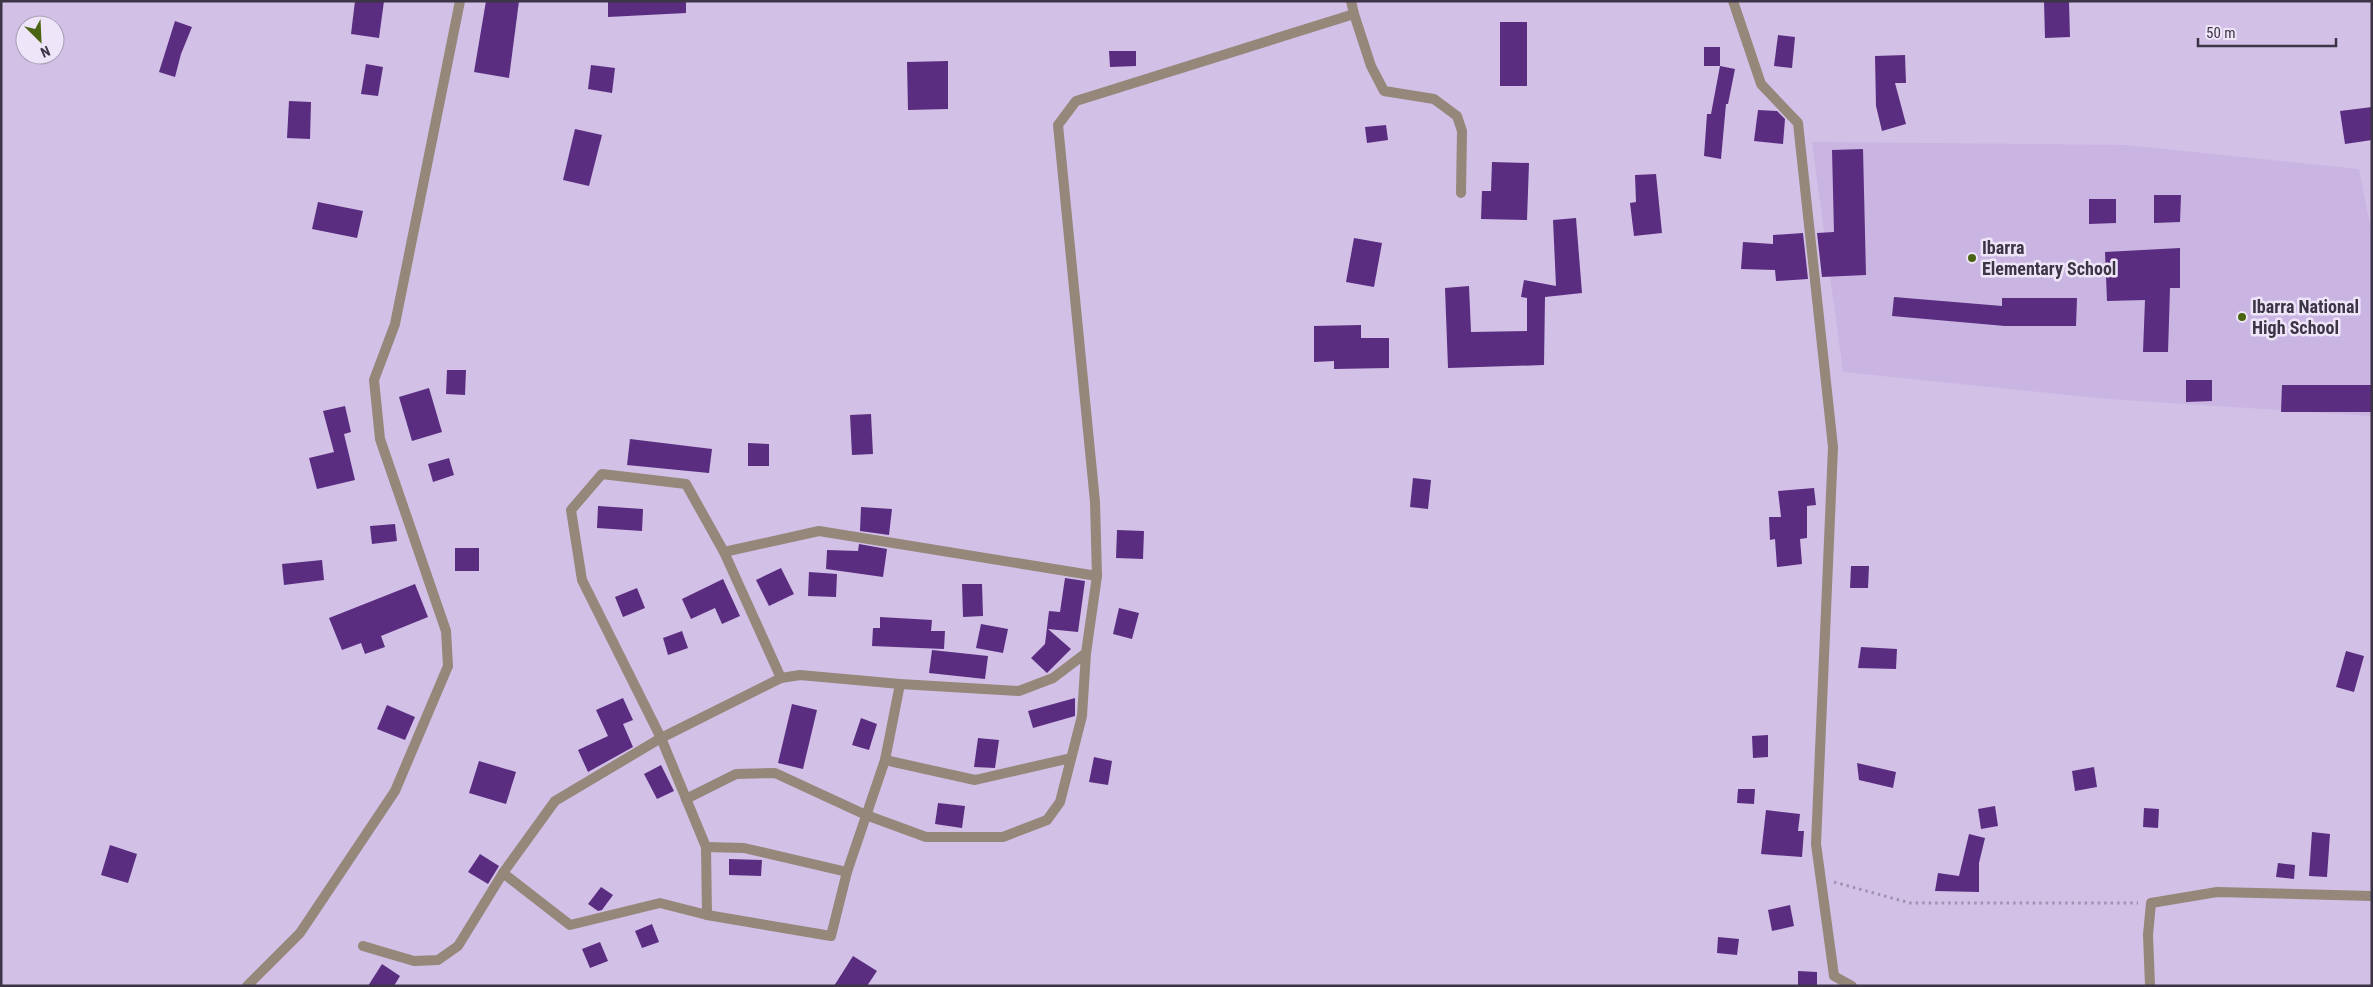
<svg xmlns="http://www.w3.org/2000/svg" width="2373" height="987" font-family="'Roboto Condensed',sans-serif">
<rect width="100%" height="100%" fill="#d2c0e7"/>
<polygon fill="#c9b4e2" points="1812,142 2126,145 2359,169 2372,235 2372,416 2107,399 1843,372"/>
<g fill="#5a2d80">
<polygon points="355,1 384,1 379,38 351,34"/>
<polygon points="486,1 519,1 509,78 474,72"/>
<polygon points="608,1 686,1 686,13 608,17"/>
<polygon points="2044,1 2069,1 2070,37 2045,38"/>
<polygon points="175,21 192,27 181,54 175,77 159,72"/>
<rect x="1500" y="22" width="27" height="64"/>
<polygon points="1778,35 1795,37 1792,68 1774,66"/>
<rect x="1704" y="47" width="16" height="19"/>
<polygon points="1109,51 1136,51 1136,66 1110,67"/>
<polygon points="1905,55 1906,83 1895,83 1906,124 1882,131 1876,106 1875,56"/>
<polygon points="948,61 948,109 908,110 907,62"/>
<polygon points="366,64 383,67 378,96 361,94"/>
<polygon points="591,65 615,68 612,93 588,89"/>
<polygon points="1720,66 1735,69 1728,104 1726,104 1721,159 1704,156 1707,114 1711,114"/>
<polygon points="289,101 311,102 310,139 287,138"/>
<polygon points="2372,107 2372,140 2345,144 2340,111"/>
<polygon points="1758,110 1777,111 1785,119 1783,144 1754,141"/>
<polygon points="1386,125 1388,140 1367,143 1365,127"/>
<polygon points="575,129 602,135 589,186 563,180"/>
<polygon points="1863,149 1866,275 1822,277 1817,233 1834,232 1832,150"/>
<polygon points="1492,162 1529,163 1527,220 1481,219 1482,191 1491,191"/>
<polygon points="1656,174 1662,233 1634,236 1630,203 1636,202 1635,175"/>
<polygon points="2154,195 2181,195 2180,222 2154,223"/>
<polygon points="2089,199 2116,199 2116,223 2089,224"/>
<polygon points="318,202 363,211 357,238 312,229"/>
<polygon points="1576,218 1582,293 1545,297 1544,365 1448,368 1445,288 1469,286 1471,332 1527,331 1527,298 1521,297 1524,280 1556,286 1553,220"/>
<polygon points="1803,233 1808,279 1776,281 1775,270 1741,269 1743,242 1773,244 1773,235"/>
<polygon points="1354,238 1382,243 1374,287 1346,282"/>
<polygon points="2180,248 2180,288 2170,288 2168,352 2143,352 2145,300 2107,301 2105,252"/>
<polygon points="1894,297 2002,306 2002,298 2077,298 2076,326 2005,326 1892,316"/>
<polygon points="1361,325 1361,338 1389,338 1389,368 1334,369 1334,361 1314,362 1314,326"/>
<polygon points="447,370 466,370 465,395 446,394"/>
<polygon points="2186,380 2212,380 2212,401 2186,402"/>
<polygon points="2282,385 2372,385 2372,412 2281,412"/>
<polygon points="429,388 442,432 412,441 399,397"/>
<polygon points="345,406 351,432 344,434 355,480 317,489 309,458 334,452 323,411"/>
<polygon points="871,414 873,454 852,455 850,415"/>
<polygon points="630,439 712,449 709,473 627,465"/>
<polygon points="748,443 769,444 769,466 748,466"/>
<polygon points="449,458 454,475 433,482 428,464"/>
<polygon points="1413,478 1431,480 1428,509 1410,507"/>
<polygon points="1814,488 1816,505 1807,506 1807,538 1800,539 1802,564 1777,567 1775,539 1770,540 1769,517 1781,517 1778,491"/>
<polygon points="598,506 643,509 642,531 597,528"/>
<polygon points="861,507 892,509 889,535 860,531"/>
<polygon points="395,524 397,541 372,544 370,526"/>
<polygon points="1117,530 1144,531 1143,559 1116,558"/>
<polygon points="859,544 887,549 883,577 826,569 827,550 858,551"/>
<rect x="455" y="548" width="24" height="23"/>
<polygon points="322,560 324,580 284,585 282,564"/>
<polygon points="1851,566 1869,566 1868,588 1850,588"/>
<polygon points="781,568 794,594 769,606 756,580"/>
<polygon points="809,572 837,574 836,597 808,596"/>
<polygon points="1065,578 1085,581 1078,632 1048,629 1071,649 1047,673 1031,658 1045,644 1049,611 1060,612"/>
<polygon points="723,579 740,616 722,624 715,608 691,619 682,599"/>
<polygon points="415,584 428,617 381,636 385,647 365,654 361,643 342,650 329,618"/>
<polygon points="962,584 982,584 983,616 963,617"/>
<polygon points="637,588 645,608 623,617 615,597"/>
<polygon points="1119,608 1139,613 1132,639 1113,634"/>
<polygon points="880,617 932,620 931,631 945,631 944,649 872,646 873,628 880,628"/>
<polygon points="981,624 1008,629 1003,653 976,648"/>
<polygon points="682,631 688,648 668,655 663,638"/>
<polygon points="1861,647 1897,649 1896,669 1858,668"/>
<polygon points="932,650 988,656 985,679 929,673"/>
<polygon points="2346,651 2364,656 2354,692 2336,687"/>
<polygon points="623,698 633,720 623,724 633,747 588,772 578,750 608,736 596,710"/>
<polygon points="1075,698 1075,716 1033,728 1028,711"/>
<polygon points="792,704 817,710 803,769 778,763"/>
<polygon points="387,705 415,717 405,740 377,729"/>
<polygon points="861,718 877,724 869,750 852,745"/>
<polygon points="1768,735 1768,757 1753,758 1752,736"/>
<polygon points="978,738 999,740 995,768 974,767"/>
<polygon points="1094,757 1112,761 1108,785 1089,782"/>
<polygon points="479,761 516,772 506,804 469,793"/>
<polygon points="1857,763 1896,772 1893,788 1859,780"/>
<polygon points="661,765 674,791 657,799 644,774"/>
<polygon points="2094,767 2097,787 2075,791 2072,771"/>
<polygon points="1738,789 1755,789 1754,804 1737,803"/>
<polygon points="938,803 965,806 962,828 935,824"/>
<polygon points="1995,806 1998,826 1981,829 1978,809"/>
<polygon points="2144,808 2159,809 2158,828 2143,827"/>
<polygon points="1766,810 1800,814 1798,831 1804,831 1802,857 1761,854"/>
<polygon points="2312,832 2330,834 2327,877 2309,876"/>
<polygon points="1969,834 1985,838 1979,863 1979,892 1935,891 1938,873 1959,876"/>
<polygon points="110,845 137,854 128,883 101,875"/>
<polygon points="480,854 499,866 488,884 468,872"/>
<polygon points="729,859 762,860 761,876 729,875"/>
<polygon points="2278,863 2295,865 2294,879 2276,877"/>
<polygon points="601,887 613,895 602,910 598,911 588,904"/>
<polygon points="1790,905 1794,926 1772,931 1768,910"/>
<polygon points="652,924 659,942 642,948 635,931"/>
<polygon points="1718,937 1739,939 1737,955 1717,953"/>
<polygon points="600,942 608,961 590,968 582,949"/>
<polygon points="853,956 877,971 867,986 834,986"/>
<polygon points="382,964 400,976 394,986 368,986"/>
<polygon points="1798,971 1817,972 1817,986 1798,986"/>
</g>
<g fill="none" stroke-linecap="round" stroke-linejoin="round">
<polyline stroke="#a092b1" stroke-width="3" stroke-dasharray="2.5 4" stroke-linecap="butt" points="1834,882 1910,903 2138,903"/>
<g stroke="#958779" stroke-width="10">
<polyline points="1733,1 1761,84 1798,123 1833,447 1816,844 1834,976 1852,986"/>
<polyline points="1354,14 1371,66 1384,91 1434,99 1457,116 1462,131 1461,193"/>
<polyline points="724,552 781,678"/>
<polyline points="900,684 885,760 847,872 831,936 707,915 706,847 661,738 582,580 571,510 602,474 686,484 724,552 819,531 1097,576"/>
<polyline points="885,760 975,780 1071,758"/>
<polyline points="686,799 736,774 775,773 866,815 926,837 1003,837 1047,820 1060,802 1082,716 1086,653"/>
<polyline points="706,847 744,848 847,872"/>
<polyline points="503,873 570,925 660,903 707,915"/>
<polyline points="363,946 414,961 438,960 458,946 503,873 555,801 661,738 781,678 800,675 900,684 1019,691 1053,678 1086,653 1097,576 1095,502 1058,125 1076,101 1354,14 1351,1"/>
<polyline points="247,986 300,933 395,791 448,666 446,631 380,439 374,380 395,324 460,1"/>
<polyline points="2150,986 2148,935 2151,903 2217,892 2372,896"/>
</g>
</g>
<g fill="#4b6413" stroke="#eee5f9" stroke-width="2">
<circle cx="1972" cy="258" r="5"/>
<circle cx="2242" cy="317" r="5"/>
</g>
<g text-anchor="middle" stroke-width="5" stroke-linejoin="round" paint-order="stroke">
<g font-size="18" font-weight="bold" fill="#3c3545" stroke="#eee5f9" text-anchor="start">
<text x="1982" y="254">Ibarra<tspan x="1982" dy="21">Elementary School</tspan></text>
<text x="2252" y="313">Ibarra National<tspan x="2252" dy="21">High School</tspan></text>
</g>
</g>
<rect width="2373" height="987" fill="none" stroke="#3c3545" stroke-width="5"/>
<g transform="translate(40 40) rotate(156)"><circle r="24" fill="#eee5f9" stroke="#a79fb1"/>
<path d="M0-4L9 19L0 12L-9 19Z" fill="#4b6413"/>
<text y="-8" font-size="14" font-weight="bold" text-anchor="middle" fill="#3c3545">N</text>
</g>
<path d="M2198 38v8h138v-8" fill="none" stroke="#3c3545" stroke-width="2.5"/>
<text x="2206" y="38" font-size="15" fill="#3c3545" stroke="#eee5f9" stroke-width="4" paint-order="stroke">50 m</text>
</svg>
